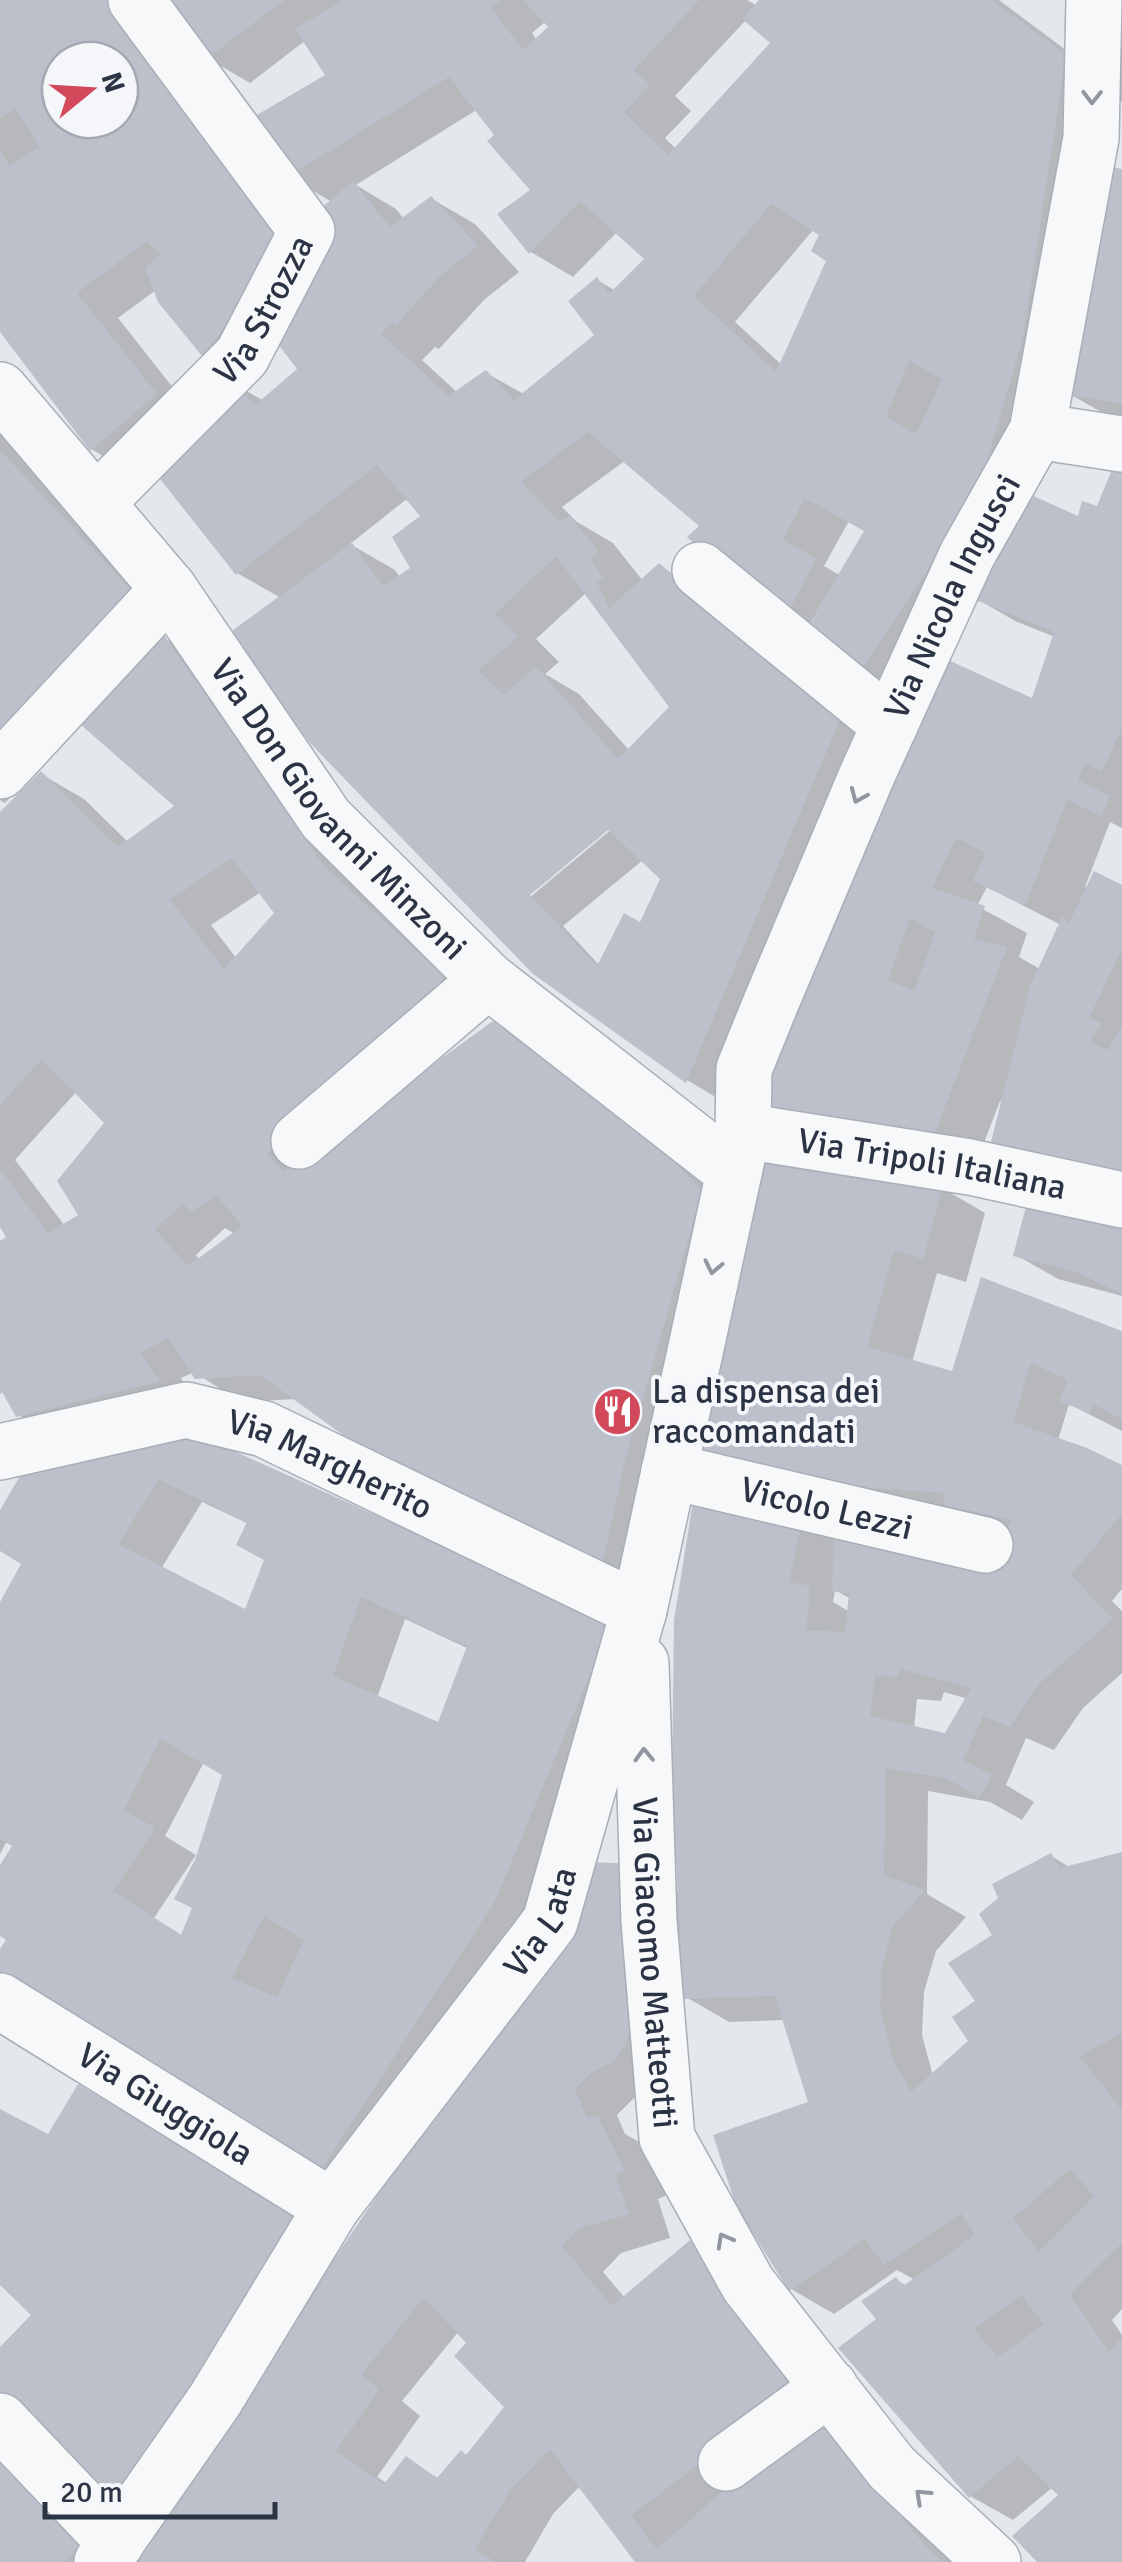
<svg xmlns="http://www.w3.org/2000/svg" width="1122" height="2562" font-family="Signika,sans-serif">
<rect width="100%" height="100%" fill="#e4e7ec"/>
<g fill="#0003" fill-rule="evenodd">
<path d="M0,0H137L320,248L334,227L320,215L332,202L288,176L251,121L328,76L306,40L250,83L207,58L162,0H747L756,5L762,0H999L1110,83L1116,55L1119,0H1122V102L1106,93L1066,362L1027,495L1079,520L1084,504L1099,509L1122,451V828L1110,822L1085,887L1088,888L1095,874L1122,888V1192L1028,1174L990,1153L1003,1102L1000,1101L973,1171L819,1133L775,1107L764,1096L763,1087L901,729L936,658L1034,701L1055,637L1015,621L970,595L900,700L857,676L783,624L690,537L703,525L626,460L562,507L577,522L613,543L643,581L659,566L702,591L883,743L729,1105L687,1080L534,972L310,740L233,634L281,598L237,573L152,465L159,457L157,455L134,474L91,449L0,328ZM746,20L774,43L677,150L665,138L691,111L675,96ZM546,21L551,27L537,40L532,33ZM60,60H120V120H60ZM478,109L498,135L491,142L533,190L501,214L531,252L573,277L618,231L648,259L616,291L597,280L572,301L598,335L524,394L486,373L458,393L422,360L435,347L439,349L484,300L519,272L475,224L432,199L405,220L396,209L356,185ZM814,229L822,234L814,250L829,260L782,365L735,322ZM156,290L160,301L204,354L246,379L277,339L301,370L264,401L231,382L197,418L118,318ZM408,498L424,517L395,538L414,569L400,578L395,570L350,544ZM849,521L868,531L841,576L824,566ZM587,592L673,707L630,751L579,694L545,674L559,662L536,639ZM616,820L619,823L499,923L496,919ZM643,860L663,879L641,925L625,916L600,966L563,926ZM987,887L1061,925L1040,969L1019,957L1027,933L977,906Z"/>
<polygon points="1122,172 1122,416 1103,413 1066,392"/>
<polygon points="0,432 174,617 5,803 0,800"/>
<path d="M164,638L207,662L486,1003L406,1087L493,1024L536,1049L697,1168L942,1188L985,1213L966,1282L937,1273L912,1362L954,1374L1122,1333V1431L1069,1404L1058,1440L1122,1468V1589L1112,1601L1122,1611V1673L1083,1708L1054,1750L1026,1738L1006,1785L1034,1802L1022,1820L990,1802L928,1791L927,1894L966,1917L936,1951L924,1992L922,2035L933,2076L971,2041L996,1936L1051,1856L1071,1868L1122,1855V2309L1112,2320L1122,2335V2562H1040L1061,2496L1053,2487L1013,2520L970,2496L880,2320L896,2280L907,2286L915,2280L897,2270L834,2314L791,2289L811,2104L785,2020L729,2022L686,1997L685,1982H680L656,2086L636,2096L617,2115L625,2134L641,2143L667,2195L658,2199L670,2238L621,2253L603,2272L625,2298L690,2243L733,2268L959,2562H638L581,2485L553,2514L525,2562H132L157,2525L111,2498L0,2392V2351L34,2314L0,2282V2112L324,2278L635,1867L681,1893L802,1519L836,1539L837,1523L702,1460L646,1584L418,1479L297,1399L241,1402L194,1372L181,1378L200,1405L62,1440L18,1415L4,1390L0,1394V1244L9,1237L0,1222V816L41,774L84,799L128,842L178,806ZM261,892L278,913L237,959L211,925ZM77,1091L108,1123L81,1216L65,1226L15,1160ZM225,1228L235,1234L200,1260L196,1255ZM835,1590L851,1599L850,1612L833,1602ZM944,1692L968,1699L947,1736L914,1728L917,1699L941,1701ZM459,2331L469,2343L507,2407L467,2457L440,2479L407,2460L388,2484L377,2477L420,2416L402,2401Z"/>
<polygon points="1122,1225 1122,1296 1058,1279 1016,1255"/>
<path d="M183,1430L611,1624L537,1925L365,2192L189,2101L0,1972V1954L9,1940L0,1933V1869L15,1846L7,1841L0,1854V1607L25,1564L0,1548V1515ZM202,1502L249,1524L266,1560L246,1613L161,1569ZM405,1619L469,1649L440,1725L377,1698ZM204,1762L225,1774L201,1855L194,1908L183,1936L154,1918L196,1855L165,1836Z"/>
<polygon points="0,2435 117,2562 0,2562"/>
</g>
<g fill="#bbc0ca" fill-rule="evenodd">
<path d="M0,0H115L288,245L202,356L158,302L145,268L160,255L147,241L77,293L157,394L90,451L0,332V151L10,166L39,147L15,107L0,118ZM60,60H120V120H60Z"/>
<polygon points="159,0 284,0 205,60"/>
<path d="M343,0H500L491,8L523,50L548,27L523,0H699L634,70L650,85L624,112L668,155L770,43L742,19L759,0H992L1066,55L1023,337L977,495L856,678L800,639L864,531L805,498L783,539L816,559L781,626L687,537L699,526L588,432L521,482L560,521L570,515L599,553L591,559L604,579L597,582L609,608L659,563L841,717L686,1083L533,974L309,742L229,633L352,543L383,586L410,568L392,537L420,516L377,465L236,575L149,465L231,379L254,406L297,369L265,327L320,209L353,181L390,227L431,196L478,246L441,275L395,326L392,322L381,334L448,396L486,370L514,400L594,335L568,301L597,277L609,294L644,259L580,201L529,254L497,214L530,190L487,141L494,135L449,77L286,178L247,121L325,75L295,29ZM771,204L819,235L811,251L826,261L776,372L694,296ZM909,361L942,379L916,434L886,417ZM556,556L669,707L618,759L536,666L504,695L478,671L518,637L495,614ZM608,830L660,879L640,922L624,913L597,966L530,895Z"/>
<polygon points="1103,165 1122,169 1122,404 1063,393"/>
<path d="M1122,445V727L1102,772L1085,762L1078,780L1110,796L1101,816L1067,800L1025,906L973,881L985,853L956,838L932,888L985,906L974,939L1007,947L929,1148L774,1109L761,1097L935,654L1032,698L1054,632L969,597L1018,489L1078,516L1082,501L1097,506ZM910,918L935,932L914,991L888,980Z"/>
<polygon points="0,450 132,591 0,738"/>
<path d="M164,635L324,866L445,977L267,1154L284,1172L493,1021L654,1140L702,1191L625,1461L603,1561L372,1456L260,1375L195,1379L168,1338L140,1353L160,1381L16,1417L0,1388V1241L6,1237L0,1227V1169L48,1233L78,1215L57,1181L104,1123L42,1059L0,1105V812L41,771L118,847L174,806L81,725ZM232,858L274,913L224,969L170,900ZM216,1195L242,1226L188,1266L155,1229L183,1204L192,1212Z"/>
<polygon points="1094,871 1122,885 1122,949 1089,1018 1102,1023 1090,1041 1108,1050 1122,1026 1122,1179 988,1154 1030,986 1062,917 1069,923"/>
<path d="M758,1148L943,1186L923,1259L894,1250L867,1347L952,1371L981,1277L1122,1331V1419L1093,1404L1089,1413L1059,1401L1068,1380L1031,1363L1013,1422L1087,1448L1122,1465V1514L1071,1575L1113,1619L1040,1683L1010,1727L983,1716L963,1760L992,1775L979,1798L948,1779L886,1768L884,1875L925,1890L893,1926L882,1967L880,2009L893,2059L911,2092L968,2041L952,2017L975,2001L948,1963L992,1935L979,1914L998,1898L992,1884L1051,1853L1060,1868L1122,1852V2032L1080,2057L1122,2110V2243L1070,2294L1109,2352L1122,2338V2562H1037L1012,2536L1058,2495L1018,2456L969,2498L838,2348L876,2319L861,2301L896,2277L903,2286L975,2235L961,2213L884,2265L865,2239L789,2291L736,2206L713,2135L808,2102L775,1996L683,1999L672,1779L674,1620L695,1489L803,1517L789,1582L811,1586L806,1630L845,1632L849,1594L832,1591L835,1520L992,1559L1011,1520L944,1505V1493L823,1485L699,1461ZM901,1669L971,1688L945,1733L870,1716L875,1676L898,1677ZM1070,2169L1094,2196L1039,2252L1013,2218ZM1022,2295L1044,2325L997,2357L974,2329Z"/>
<polygon points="1029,1195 1122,1222 1122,1294 1076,1272 1013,1256"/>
<path d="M183,1428L612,1622L495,1901L321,2170L0,1975V1949L6,1940L0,1936V1865L12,1846L0,1839V1602L21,1564L0,1551V1510L24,1469ZM159,1480L247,1522L236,1545L264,1560L245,1609L118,1544ZM361,1597L467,1646L438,1722L333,1676ZM160,1739L222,1775L195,1860L174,1899L192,1908L181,1935L113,1891L155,1828L124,1810ZM264,1916L304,1940L277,1997L232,1978Z"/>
<path d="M588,1862L636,1864L639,1999L625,2045L613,2062L592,2072L575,2089L587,2118L598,2116L625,2171L616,2175L629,2214L578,2229L562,2246L612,2306L690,2240L807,2380L631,2516L657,2549L751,2466L819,2416L923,2543L943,2562H635L550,2449L511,2489L475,2549L495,2562H129L431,2116ZM424,2297L466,2343L454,2356L504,2407L466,2455L461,2450L437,2478L406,2456L384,2484L336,2451L379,2389L361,2375Z"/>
<polygon points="78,2084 298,2217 188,2402 110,2500 0,2395 0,2347 31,2315 0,2285 0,2109 48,2134"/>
<polygon points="0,2451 83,2541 65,2562 0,2562"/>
</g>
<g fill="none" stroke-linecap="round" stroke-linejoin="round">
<defs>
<g id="street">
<path id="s1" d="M0,390L169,589L326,819L488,980L734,1172"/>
<polyline points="1037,431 1122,444"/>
<path id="s2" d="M96,503L242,356L307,231L136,0"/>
<polyline points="700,570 890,725"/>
<polyline points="0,771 169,589"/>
<path id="s3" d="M743,1131L970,1167L1122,1200"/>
<polyline points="299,1141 488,980"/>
<path id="s4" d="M0,1452L186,1410L264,1429L639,1610"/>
<path id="s5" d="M669,1471L985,1545"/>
<path id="s6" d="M641,1663L649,1921L667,2138L748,2284L892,2468L993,2562"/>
<path id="s7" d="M0,2001L332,2207"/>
<polyline points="0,2421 116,2543"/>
<polyline points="726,2463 830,2387"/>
<path id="s8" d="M102,2562L215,2400L332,2207L550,1922L639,1610L743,1131L744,1069L772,1000L867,775L967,555L1037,431L1091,138L1094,0"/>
</g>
</defs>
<use href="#street" stroke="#a9aeb7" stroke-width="58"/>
<use href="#street" stroke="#f7f8fa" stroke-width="55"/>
</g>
<defs><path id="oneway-chevron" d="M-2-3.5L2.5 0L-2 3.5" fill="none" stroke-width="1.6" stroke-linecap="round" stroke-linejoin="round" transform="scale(2.5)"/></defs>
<g stroke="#9196a0">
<use href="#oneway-chevron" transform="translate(1092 97) rotate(91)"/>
<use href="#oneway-chevron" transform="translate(858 796) rotate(113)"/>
<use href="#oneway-chevron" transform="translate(713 1267) rotate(102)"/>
<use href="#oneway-chevron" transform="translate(644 1755) rotate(-92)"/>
<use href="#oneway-chevron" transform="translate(724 2240) rotate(-119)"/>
<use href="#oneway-chevron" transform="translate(922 2496) rotate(-137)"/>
</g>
<defs>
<symbol id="restaurant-disc" viewBox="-11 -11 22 22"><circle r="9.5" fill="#d1495b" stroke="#f4f6f9"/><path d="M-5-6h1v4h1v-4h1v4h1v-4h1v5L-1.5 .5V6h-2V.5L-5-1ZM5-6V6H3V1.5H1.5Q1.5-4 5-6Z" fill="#fff"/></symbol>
</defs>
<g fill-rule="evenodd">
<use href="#restaurant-disc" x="590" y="1384" width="55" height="55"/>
</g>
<g text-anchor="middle" stroke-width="8" stroke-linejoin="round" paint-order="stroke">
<g font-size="35" fill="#2b3445" stroke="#f4f6f9">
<text dy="12" stroke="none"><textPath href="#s2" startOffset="258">Via Strozza</textPath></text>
<text dy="12" stroke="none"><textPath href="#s8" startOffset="2175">Via Nicola Ingusci</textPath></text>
<text dy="12" stroke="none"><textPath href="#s1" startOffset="540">Via Don Giovanni Minzoni</textPath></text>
<text dy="12" stroke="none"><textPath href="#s3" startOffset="192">Via Tripoli Italiana</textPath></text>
<text dy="12" stroke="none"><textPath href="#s4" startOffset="345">Via Margherito</textPath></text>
<text dy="12" stroke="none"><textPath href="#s5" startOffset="162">Vicolo Lezzi</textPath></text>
<text dy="12" stroke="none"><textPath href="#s8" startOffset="778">Via Lata</textPath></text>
<text dy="12" stroke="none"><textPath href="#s6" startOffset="300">Via Giacomo Matteotti</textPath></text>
<text dy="12" stroke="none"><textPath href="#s7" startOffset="195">Via Giuggiola</textPath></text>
</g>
<g font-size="35" fill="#2b3445" stroke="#f4f6f9" text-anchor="start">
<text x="652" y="1403">La dispensa dei<tspan x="652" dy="40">raccomandati</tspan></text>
</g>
</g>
<g transform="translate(90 90) rotate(72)"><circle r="48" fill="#f4f6f9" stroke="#a4a8b1" stroke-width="2.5"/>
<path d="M0-8L18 38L0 25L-18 38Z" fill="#d1495b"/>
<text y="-15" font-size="28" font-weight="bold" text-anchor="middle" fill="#2b3445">N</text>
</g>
<path d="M45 2502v15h230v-15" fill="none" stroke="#2b3445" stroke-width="5"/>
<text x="60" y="2502" font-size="30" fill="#2b3445" stroke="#f4f6f9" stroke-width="8" paint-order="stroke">20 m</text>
</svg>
